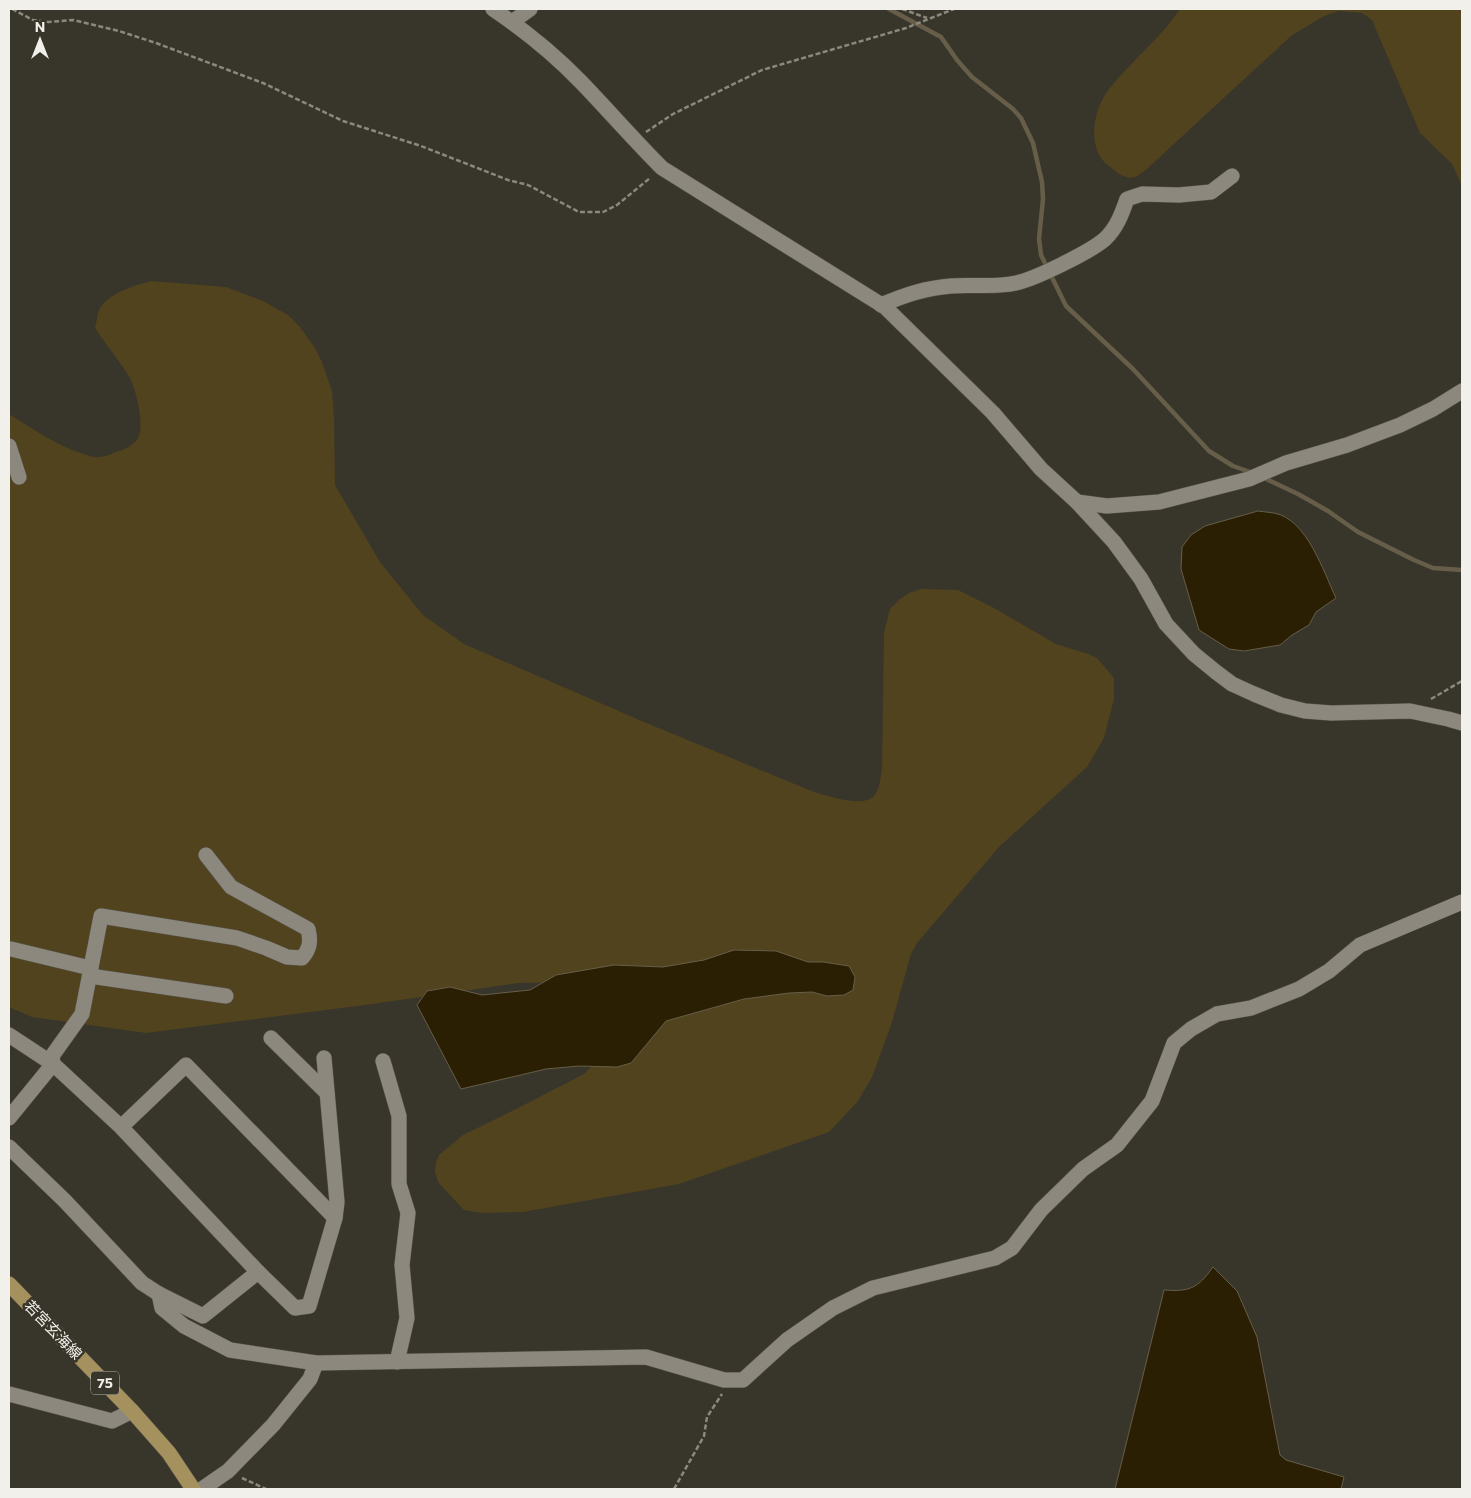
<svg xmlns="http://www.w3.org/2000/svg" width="1471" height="1498" font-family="Commissioner,'Noto Sans JP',sans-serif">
<rect width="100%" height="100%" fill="#38352b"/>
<g fill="#50431e">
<path d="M1180,9H1462V186L1452,164L1420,133L1372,20L1362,13L1339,11L1324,16L1291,36L1148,168C1137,177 1132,182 1118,173C1113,169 1105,164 1101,158C1088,138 1095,107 1109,89C1131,61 1160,39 1180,9Z"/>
<path d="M151,281L226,287L263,301L288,315L300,327L315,348L322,362L332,391L334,417L335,485L380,562L423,615L464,644L644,722L814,792C827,796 864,808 874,796C880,789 880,778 882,769L884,633L890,609L900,599L909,593L921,589L958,590L994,608L1056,644L1088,654L1097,658L1114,678V699L1104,738L1087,767L999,847L917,943L911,954L892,1022L872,1077L858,1101L829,1132L679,1184L523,1212L483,1213L464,1210L438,1182L435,1172L436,1162L439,1155L463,1135L516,1109L584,1074L590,1068L594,1058L567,982L518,983L365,1005L146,1033L32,1017L9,1007V414C35,430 60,448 90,456C99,459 107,456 116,452C124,450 134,445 138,438C145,426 136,390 130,378C120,361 106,345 95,328C97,322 97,313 100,308C111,292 133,286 151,281Z"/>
</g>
<g fill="#2a1f02" stroke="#665e48">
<path d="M1258,511C1263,512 1269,512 1274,513C1307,519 1323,571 1336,598L1316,612L1309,625L1292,635L1280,645L1244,651L1229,649L1199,630L1181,569L1182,547L1191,535L1205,526Z"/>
<polygon points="734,950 776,951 808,962 823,962 849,966 855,977 853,990 844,995 827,996 812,992 789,993 744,999 666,1021 631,1063 617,1067 579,1066 546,1069 461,1089 417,1005 427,991 450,987 482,995 530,990 556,975 614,965 663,967 704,960"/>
<path d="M1213,1267L1237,1291L1257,1337L1280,1455L1286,1460L1344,1477L1341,1489H1115L1164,1290C1190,1292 1198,1288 1213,1267Z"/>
</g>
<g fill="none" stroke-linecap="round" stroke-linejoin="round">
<g stroke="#665e48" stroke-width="4.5">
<polyline points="889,9 941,37 957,60 972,77 1013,109 1021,118 1033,143 1042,182 1043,199 1039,239 1041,255 1066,306 1133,369 1209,451 1233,466 1253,473"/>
<polyline points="1262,477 1298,494 1328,511 1358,532 1414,560 1433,568 1462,570"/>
</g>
<defs>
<g id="minor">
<path d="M493,9C524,30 554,54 581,82C608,110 634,140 662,168L885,307L993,413L1041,469L1077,502L1114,542L1141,579L1166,624L1194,654L1216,672L1232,684L1254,694L1281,705L1305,711L1331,713L1410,711L1448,719L1462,723"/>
<polyline points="512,22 530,9"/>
<path d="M881,305C905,295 925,288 951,286C972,284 995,288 1016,283C1035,279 1090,252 1105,239C1117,228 1122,213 1127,199L1142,194L1179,195L1211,192L1232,176"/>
<polyline points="9,446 19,477"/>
<polyline points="1077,502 1107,506 1159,502 1249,479 1286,463 1347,445 1400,425 1433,409 1462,391"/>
<polyline points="11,949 90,968"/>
<polyline points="90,976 226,996"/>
<polyline points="9,1035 53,1064 121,1127 258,1272 295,1308 309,1306 335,1218 186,1065 121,1127"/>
<polyline points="271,1038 327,1093"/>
<polyline points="324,1058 337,1202 335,1218"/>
<polyline points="383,1061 399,1116 399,1184 408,1213 402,1265 407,1318 397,1362"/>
<path d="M9,1118L53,1064L52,1056L82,1014L101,916L237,938L266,948L287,957L302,958C310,949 311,941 308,929L231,887L206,855"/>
<polyline points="9,1147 65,1201 142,1283 159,1294 203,1316 258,1272"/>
<polyline points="159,1294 162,1308 184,1326 230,1350 316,1363 646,1357 724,1380 743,1380 787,1340 833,1308 873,1288 995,1258 1012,1248 1041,1210 1083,1169 1117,1145 1152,1101 1174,1043 1191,1029 1217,1014 1251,1008 1299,989 1329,971 1360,945 1462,902"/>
<polyline points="9,1394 112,1421 132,1411"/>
<polyline points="202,1489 228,1471 273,1425 310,1379 316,1363"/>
</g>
<polyline id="primary" points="9,1284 132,1411 169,1453 193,1489"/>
</defs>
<use href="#minor" stroke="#56534b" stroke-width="16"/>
<use href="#primary" stroke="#56534b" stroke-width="16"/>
<g stroke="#8b8880" stroke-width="2.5" stroke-dasharray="5 2.5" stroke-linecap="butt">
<polyline points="12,9 33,20 49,22 73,20 119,31 156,43 263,83 343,121 421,146 508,180 528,185 579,212 603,212 617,205 650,178"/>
<polyline points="902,9 927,18"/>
<polyline points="646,132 673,114 762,70 906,28 954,9"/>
<polyline points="1431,699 1462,681"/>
<polyline points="242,1478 266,1489"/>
<polyline points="674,1489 704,1436 707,1417 722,1394"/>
</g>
<use href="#minor" stroke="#8c887d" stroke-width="15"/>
<use href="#primary" stroke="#a4915d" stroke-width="15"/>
</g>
<g text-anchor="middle" stroke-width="5" stroke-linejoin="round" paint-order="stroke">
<rect fill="#38352b" stroke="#bab8b1" stroke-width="1" x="91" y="1371.5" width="28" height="23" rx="4"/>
<g font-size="14" font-weight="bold" fill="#f2f0ea">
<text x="105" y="1388">75</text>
</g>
<g font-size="15" fill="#f2f0ea" stroke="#38352b">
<text transform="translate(53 1330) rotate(46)" y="5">若宮玄海線</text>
</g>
</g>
<rect width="1471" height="1498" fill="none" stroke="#f2f0ea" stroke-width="20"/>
<g transform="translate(40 40)" stroke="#38352b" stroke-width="4" paint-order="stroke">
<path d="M0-4L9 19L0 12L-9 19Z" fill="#f2f0ea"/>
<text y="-8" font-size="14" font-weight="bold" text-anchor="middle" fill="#f2f0ea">N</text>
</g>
</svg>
